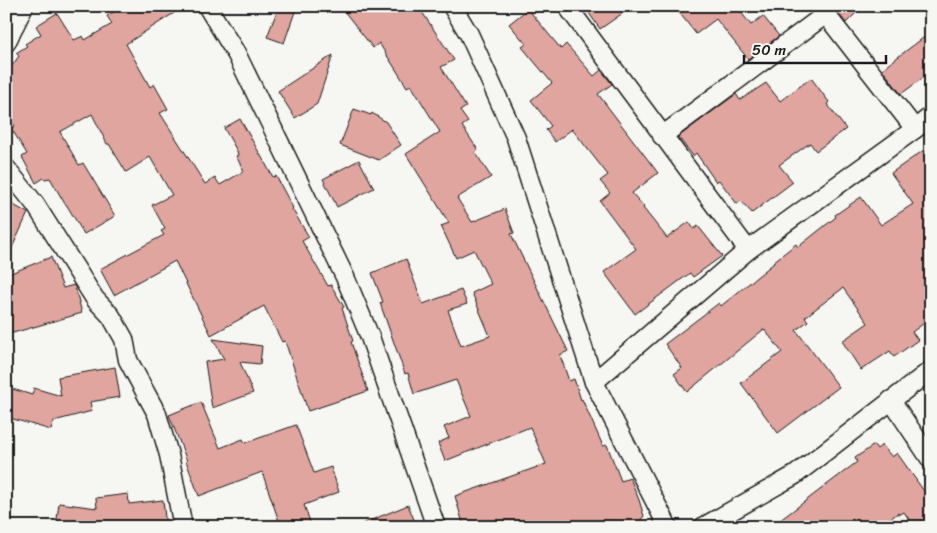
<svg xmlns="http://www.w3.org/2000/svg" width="937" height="533" font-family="Sriracha,sans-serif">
<rect width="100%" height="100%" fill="#f6f6f2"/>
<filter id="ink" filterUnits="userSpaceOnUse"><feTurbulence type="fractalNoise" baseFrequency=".02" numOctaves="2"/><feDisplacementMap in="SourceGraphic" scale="10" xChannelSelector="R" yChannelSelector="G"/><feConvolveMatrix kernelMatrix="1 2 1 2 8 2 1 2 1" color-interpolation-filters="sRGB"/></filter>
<g filter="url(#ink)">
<g fill="#dfa59e" stroke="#1c1c1c">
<polygon points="123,6 185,6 126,44 150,87 154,84 168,109 160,113 205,184 215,178 220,185 244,171 236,156 238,155 237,151 224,128 240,119 273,177 276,176 293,208 292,209 309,237 302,241 328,286 331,285 344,307 342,308 353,341 351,342 368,391 308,411 285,341 282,342 264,306 211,335 175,261 114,295 100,269 164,235 161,231 165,229 152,205 172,195 150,157 126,172 109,144 107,144 92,114 60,132 79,165 83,163 115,216 84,234 66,204 65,204 50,178 45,179 44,178 36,183 22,157 27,154 11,128 15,126 6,115 6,74 19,56 16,53 27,46 25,44 41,34 36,26 57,13 74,40 83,36 85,40 112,24 107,16"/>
<polygon points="279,6 297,6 284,43 267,37"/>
<polygon points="340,6 418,6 454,60 441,67 466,107 460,111 468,122 462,126 478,150 475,152 491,177 457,198 472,222 505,209 514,233 511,234 568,351 560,355 569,381 574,379 581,400 582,399 603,446 607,445 621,481 630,478 639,500 644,516 635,527 464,527 455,496 546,464 530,427 445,461 438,443 449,438 444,427 471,416 456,380 414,394 408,373 405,374 380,303 383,302 372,273 406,259 423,304 461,290 467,304 448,310 461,346 490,336 472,293 491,284 474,250 456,258 441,226 449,223 406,154 440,132 411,85 407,87 379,43 373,48"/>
<polygon points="584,6 633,6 600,29"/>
<polygon points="674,6 736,6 751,25 763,16 779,36 748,59 716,19 696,34"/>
<polygon points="833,6 863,6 846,23"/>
<polygon points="528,9 561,49 566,44 594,76 601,70 612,84 598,94 658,173 632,193 644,207 643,208 667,238 689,222 694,229 698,226 722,256 693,277 690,273 635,314 604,272 636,249 600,201 610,193 600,181 608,175 572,129 555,142 546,130 551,126 531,100 552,83 522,47 526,44 509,24"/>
<polygon points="931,32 931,72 901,94 882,69"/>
<polygon points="333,55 317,104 295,118 278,91"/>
<polygon points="811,78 829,102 827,104 846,129 816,151 810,143 779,165 793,182 752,213 741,201 737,204 719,180 716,182 696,153 693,156 678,137 736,94 740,100 766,83 780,101"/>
<polygon points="354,109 371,115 372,113 386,122 401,145 379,160 340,145"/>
<polygon points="924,150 931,160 931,318 912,332 918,340 894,357 890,351 861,370 842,341 868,323 843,288 805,317 808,321 796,330 839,387 778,433 741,383 782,352 764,329 687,392 674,374 682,368 665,344 719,303 721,306 774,263 773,262 796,244 798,247 836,217 835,215 861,197 881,225 913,204 891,173"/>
<polygon points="359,160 374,188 337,207 323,179"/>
<polygon points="6,201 28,213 6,261"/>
<polygon points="51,257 63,288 74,285 75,287 82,313 6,335 6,275"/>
<polygon points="213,339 262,346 260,364 240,362 253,393 212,408 205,362 224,359"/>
<polygon points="115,367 120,397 90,402 92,411 54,421 51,430 6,417 6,387 32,395 34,388 61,396 58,377"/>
<polygon points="201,402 220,448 243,439 245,443 296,425 314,473 331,467 339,492 304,505 312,527 281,527 262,472 199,496 186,461 187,461 169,415"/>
<polygon points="874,445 877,449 882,445 892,457 897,453 931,501 931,527 914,527 904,512 899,515 898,513 879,527 771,527 857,462 855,458"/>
<polygon points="128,494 129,504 163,500 166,527 56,527 59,503 97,508 96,498"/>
<polygon points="408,505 417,527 357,527 357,526"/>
</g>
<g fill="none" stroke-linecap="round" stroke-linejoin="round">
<defs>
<g id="street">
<polyline points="207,6 237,55 345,277 370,337 436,527"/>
<polyline points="452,6 469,34 516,138 594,382 668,527"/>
<polyline points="567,6 748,250"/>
<polyline points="820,7 915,129"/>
<polyline points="6,43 24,6"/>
<polyline points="662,136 826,14"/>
<polyline points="6,168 35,204 95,299 111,316 124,339 128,360 157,414 169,455 183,527"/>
<polyline points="594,382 748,250 915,129 931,116"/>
<polyline points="891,400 931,460"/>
<polyline points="703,527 795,475 931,370"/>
</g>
</defs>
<use href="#street" stroke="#1c1c1c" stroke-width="21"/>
<use href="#street" stroke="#f6f6f2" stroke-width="18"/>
</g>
</g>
<rect width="937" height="533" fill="none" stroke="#f6f6f2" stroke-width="25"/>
<rect x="12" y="12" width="912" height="508" fill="none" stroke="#1c1c1c" stroke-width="2" filter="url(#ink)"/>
<path d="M744 55v8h142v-8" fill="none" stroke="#1c1c1c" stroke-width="2.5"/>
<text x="752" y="55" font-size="15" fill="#1c1c1c" stroke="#f6f6f2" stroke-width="4" paint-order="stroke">50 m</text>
</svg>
